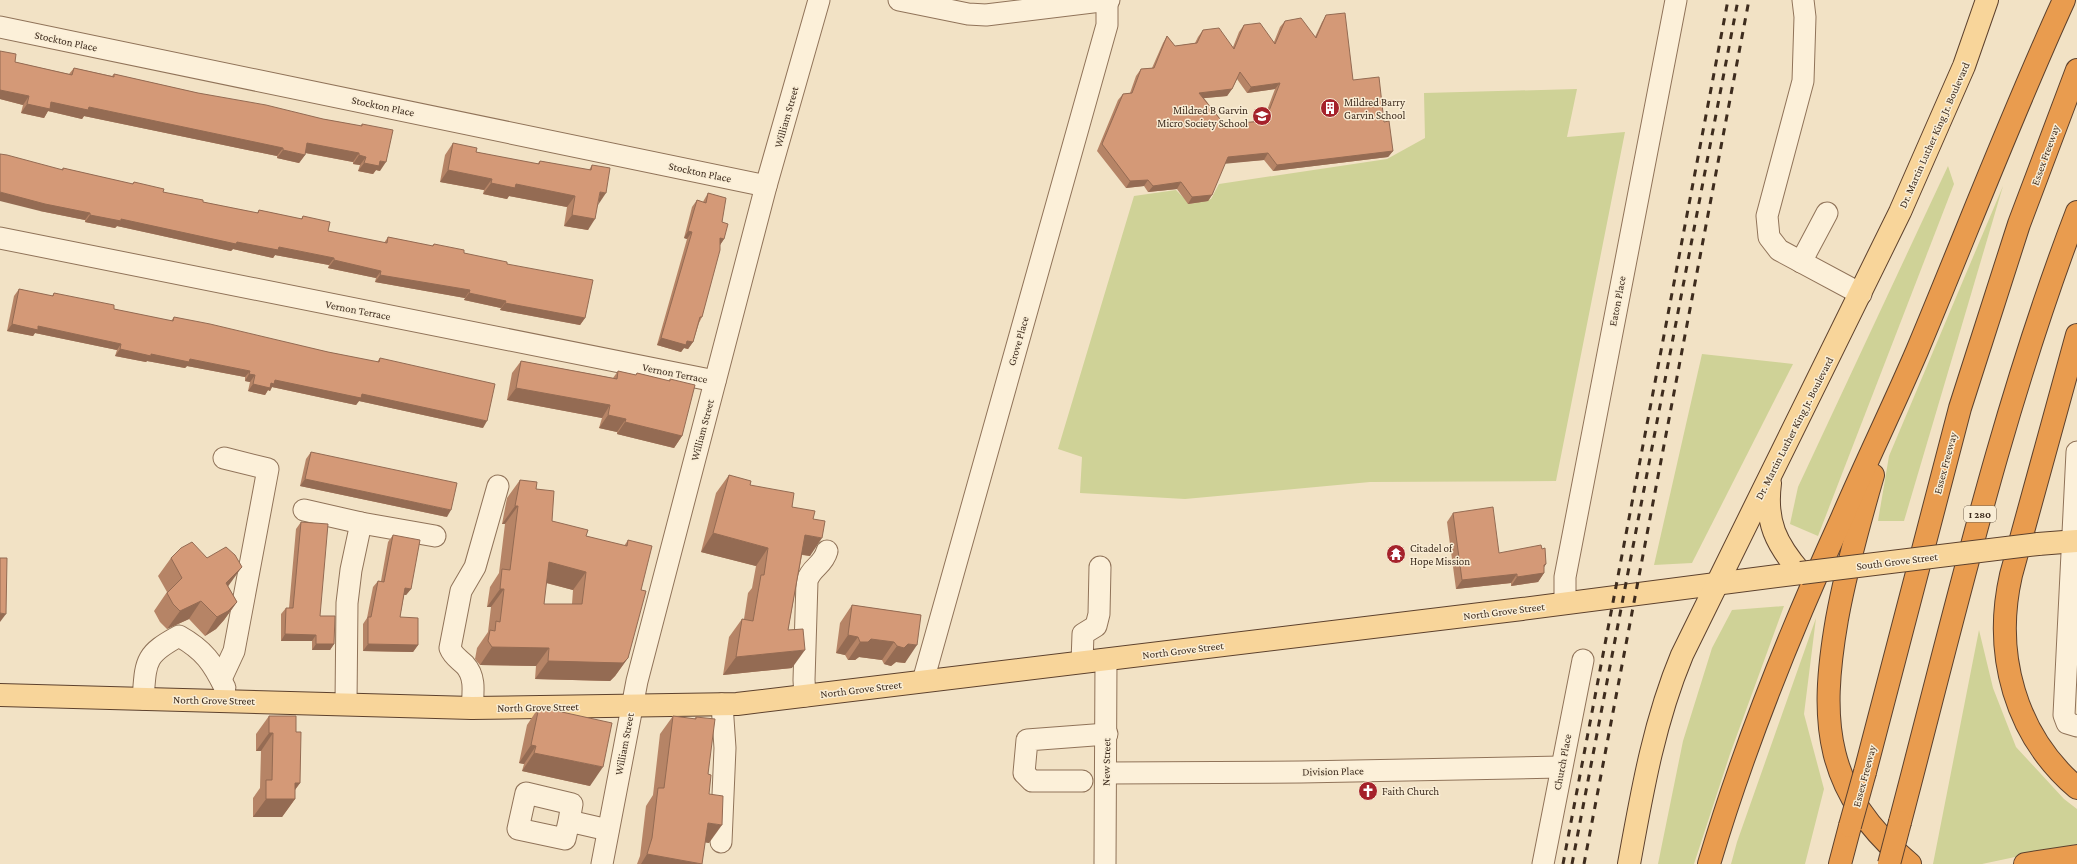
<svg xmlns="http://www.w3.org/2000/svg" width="2077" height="864" font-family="'Crimson Pro',serif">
<rect width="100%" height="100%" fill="#f2e2c5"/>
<g fill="#cfd297">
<polygon points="1577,89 1567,137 1625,132 1556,481 1370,482 1185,499 1080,493 1082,457 1058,449 1134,196 1176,190 1190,204 1211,199 1219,184 1387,159 1425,138 1424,93"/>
<polygon points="1948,166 1954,184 1818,536 1790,524 1798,487"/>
<polygon points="2003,186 1904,521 1878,521 1889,456"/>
<polygon points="1702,354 1793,364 1692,563 1654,565"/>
<polygon points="1784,606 1730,754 1694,864 1658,864 1683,741 1712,648 1732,610"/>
<polygon points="1816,618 1804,714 1824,789 1805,864 1731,864 1737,842"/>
<polygon points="1979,630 1993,688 2016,747 2064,799 2077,809 2077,844 1982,864 1933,864"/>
</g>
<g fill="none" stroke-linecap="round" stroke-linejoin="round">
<defs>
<g id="minor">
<polyline points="899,0 968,14 986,15 1109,0"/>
<polyline points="1803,0 1805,17 1803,81 1767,216 1769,237 1779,250 1861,294"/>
<polyline points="0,27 766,186"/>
<polyline points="0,238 715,381"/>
<polyline points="1801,262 1827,213"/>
<polyline points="2077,452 2064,715 2067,723 2077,726"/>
<polyline points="304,510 361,523 351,570 347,603 346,703"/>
<polyline points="361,523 435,536"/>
<polyline points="1565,603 1565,577 1676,0"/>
<polyline points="1082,662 1083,634 1096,626 1099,614 1100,567"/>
<polyline points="221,679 234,651 268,469 224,458"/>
<polyline points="923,681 1107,25 1107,0"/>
<path d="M805,696L804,680L807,581C811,567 823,566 827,551"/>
<path d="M143,699C146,661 144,655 179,636C204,650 213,663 225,688"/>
<path d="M472,708C473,693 476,677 465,665C459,659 453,656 450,648L461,591L475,567L498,486"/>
<polyline points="1106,773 1301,772 1561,767"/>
<polyline points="1082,781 1032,781 1024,773 1027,740 1107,734"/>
<polyline points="569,821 565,839 518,829 526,793 572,804 569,821 608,830"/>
<polyline points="721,842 725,748 722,704"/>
<polyline points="602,864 637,681 766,186 819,0"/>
<polyline points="1105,864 1106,660"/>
<polyline points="1543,864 1583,660"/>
</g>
<g id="major">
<path d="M1770,483C1765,522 1776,544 1801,573"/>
<polyline points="2038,544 2077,541"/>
<polyline points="0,695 472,708 737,704 1522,609 1801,573"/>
<path d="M1629,864C1642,792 1654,722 1682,655L1900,212L1964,66L1987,0"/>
</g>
<g id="highway">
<path d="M2077,335L2011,575C1993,654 2015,735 2077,788"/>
<path d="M1873,475C1859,523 1846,570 1837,619C1819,723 1824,792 1910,864"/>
<polyline points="1865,772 1960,408 2019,224 2077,70"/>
<path d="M1900,822C1954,617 2001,410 2077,212"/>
<path d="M1709,864C1744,746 1791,630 1842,518C1866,462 1893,407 1917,351C1966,234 2011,116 2064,0"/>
<polyline points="1840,864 1850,826"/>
<polyline points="2025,864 2077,856"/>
</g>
</defs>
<use href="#minor" stroke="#907359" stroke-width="23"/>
<use href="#major" stroke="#5d412d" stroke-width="24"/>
<use href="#highway" stroke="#5d412d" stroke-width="24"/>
<use href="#minor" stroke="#fcf0d9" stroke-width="21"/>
<use href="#major" stroke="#f8d59a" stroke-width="22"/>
<use href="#highway" stroke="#e99c4f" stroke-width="22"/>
<g stroke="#3e2c1e" stroke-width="3" stroke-dasharray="7 7" stroke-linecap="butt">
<polyline points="1563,864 1728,0"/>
<polyline points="1572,864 1738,0"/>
<polyline points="1584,864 1749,0"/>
</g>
<defs>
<polyline id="major-bridge" points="1801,573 2038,544"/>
<g id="highway-bridge">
<polyline points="1850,826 1865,772"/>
<polyline points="1889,864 1900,822"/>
</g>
</defs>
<use href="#major-bridge" stroke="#5d412d" stroke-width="24" stroke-linecap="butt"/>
<use href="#highway-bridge" stroke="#5d412d" stroke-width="24" stroke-linecap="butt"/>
<use href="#major-bridge" stroke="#f8d59a" stroke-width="22"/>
<use href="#highway-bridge" stroke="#e99c4f" stroke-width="22"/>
</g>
<g fill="#b68466" fill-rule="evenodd">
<path d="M1326,15L1353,80L1384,122L1393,151L1388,157L1273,171L1264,160L1225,163L1212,195L1208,201L1188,204L1177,189L1148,192L1144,186L1126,188L1097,151L1118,100L1123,94L1130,93L1136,76L1141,69L1152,68L1163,43L1167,36L1175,46L1195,43L1198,37L1203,30L1233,47L1239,32L1244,25L1274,42L1280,27L1285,21L1315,37L1322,22ZM1237,79L1247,93L1275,89L1263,121L1224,124L1204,98L1227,96L1232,89Z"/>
<polygon points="0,51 15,62 69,74 74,68 112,76 114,74 198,93 323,119 361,126 362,124 380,171 376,170 373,174 358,171 360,165 353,164 353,162 305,153 305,155 299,163 277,158 277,156 84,116 82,119 48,111 44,118 21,113 23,105 0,99"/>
<polygon points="453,143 476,152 537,164 540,161 589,170 592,165 598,204 588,230 564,226 567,207 509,196 507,199 483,194 484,190 440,182 445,155"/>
<polygon points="63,168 132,184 134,182 163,192 203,202 257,213 259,210 301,219 303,216 328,231 384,243 388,237 432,246 434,244 464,253 507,264 585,318 580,325 500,310 501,308 464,300 465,298 375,282 376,278 328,268 329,265 275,255 273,258 233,249 231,251 117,226 115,228 85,222 85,220 40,211"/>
<polygon points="708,193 722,222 724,239 720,245 702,317 699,323 693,342 688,349 684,348 681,352 657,345 687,239 684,238 692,207 697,200 703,202 704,200"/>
<polygon points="19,289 52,296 54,293 114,309 171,321 174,317 328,352 377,362 380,358 483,428 359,401 356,405 272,387 270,391 268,390 265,395 248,391 250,382 245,381 245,377 187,366 185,368 147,361 146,362 115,356 117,350 35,333 33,336 7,331 14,296"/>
<polygon points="521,361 613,378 618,371 636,375 637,373 669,381 670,379 682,436 674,448 617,434 617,432 599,428 602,418 507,400 512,373"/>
<polygon points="311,452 447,517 300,486 306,459"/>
<polygon points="729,475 792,507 813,519 810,556 802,555 788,630 792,668 723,675 729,637 742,619 744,619 748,593 752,588 756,566 701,552 716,493"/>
<path d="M520,480L536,489L552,521L586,536L624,546L628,540L641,590L628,658L615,676L610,681L535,679L536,666L480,665L475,659L477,648L488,632L491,607H487L490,587L499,573L505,524H502L507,498ZM546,583L573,590L572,604H544Z"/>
<polygon points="1453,513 1499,553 1546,564 1544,567 1544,573 1538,582 1511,586 1511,583 1456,589 1447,522"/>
<polygon points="301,522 320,616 334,644 330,650 312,650 312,641 281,641 281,614 286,608 289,608 296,529"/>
<polygon points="393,535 411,589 406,595 404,595 400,617 418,645 413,652 363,651 363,624 367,618 373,587 378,581 381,581 388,542"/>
<polygon points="171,558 229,585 228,586 237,602 224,620 216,629 205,636 189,619 167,629 160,622 154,611 167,592 158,576"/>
<polygon points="852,605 921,615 905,663 896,662 891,666 884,664 882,660 859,657 855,660 848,660 845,655 836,653 840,623"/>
<polygon points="539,707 590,786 522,771 524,764 519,763 527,725"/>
<polygon points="269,716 296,732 300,783 295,790 295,799 282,817 253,817 253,798 260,788 261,751 256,751 256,734"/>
<polygon points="673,716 694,719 696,717 708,774 709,843 705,842 702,864 637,864 640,856 646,806 653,795 660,734"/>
</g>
<g fill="#946b53">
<polygon points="1280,83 1275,89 1247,93 1251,87"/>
<polygon points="1232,89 1227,96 1195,99 1199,93"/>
<polygon points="0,90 29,96 23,105 0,99"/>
<polygon points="51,102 89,107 283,148 277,156 84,116 82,119 48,111 44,118 21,113 27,104"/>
<polygon points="307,143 359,153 353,162 301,152"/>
<polygon points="283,150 305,155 299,163 277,158"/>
<polygon points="1393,151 1388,157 1273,171 1277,165"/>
<polygon points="1268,153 1264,160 1223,164 1228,157"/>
<polygon points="359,155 366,157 360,165 353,164"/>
<polygon points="380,161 386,162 380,171 376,170 373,174 358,171 364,163"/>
<polygon points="448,170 492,179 484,190 440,182"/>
<polygon points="1148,180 1144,186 1126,188 1130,181"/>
<polygon points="1181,182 1177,189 1148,192 1153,186"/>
<polygon points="491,183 516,184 575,196 567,207 509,196 507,199 483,194"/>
<polygon points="0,192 90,213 85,220 40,211 0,201"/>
<polygon points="600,192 606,193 598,205"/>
<polygon points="1212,195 1208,201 1188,204 1192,197"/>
<polygon points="90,215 121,219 237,242 279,247 334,258 329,265 275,255 273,258 233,249 231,251 117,226 115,228 85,222"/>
<polygon points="572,215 595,219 588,230 564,226"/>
<polygon points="688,231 692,232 687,239 684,238"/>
<polygon points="720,238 724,239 720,245"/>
<polygon points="334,260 381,271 376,278 328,268"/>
<polygon points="380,275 470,290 465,298 375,282"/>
<polygon points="469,293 506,301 501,308 464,300"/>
<polygon points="505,303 585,318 580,325 500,310"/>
<polygon points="12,324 38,326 121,344 117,350 35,333 33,336 7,331"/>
<polygon points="661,338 687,341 693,342 688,349 684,348 681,352 657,345"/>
<polygon points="120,349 190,359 250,371 245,377 187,366 185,368 147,361 146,362 115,356"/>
<polygon points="249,374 255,375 250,382 245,381"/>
<polygon points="275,380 362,394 487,421 483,428 359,401 356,405 272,387 270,391 268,390 265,395 248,391 253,384 271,383"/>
<polygon points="516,388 610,405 602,418 507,400"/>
<polygon points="608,415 626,419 617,432 599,428"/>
<polygon points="625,422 682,436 674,448 617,434"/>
<polygon points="305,479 451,510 447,517 300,486"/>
<polygon points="515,506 518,506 505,524 502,524"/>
<polygon points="713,533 768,548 756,566 701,552"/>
<polygon points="805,535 822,538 810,556 793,553"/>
<polygon points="549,562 586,572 573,590 536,580"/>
<polygon points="1546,564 1540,573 1544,573 1538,582 1511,586 1517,577"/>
<polygon points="242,567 229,585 213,601 226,583"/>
<polygon points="1517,574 1511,583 1456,589 1462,580"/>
<polygon points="405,588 411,589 406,595 401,594"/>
<polygon points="500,589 504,589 491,607 487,607"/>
<polygon points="201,601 189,619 167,629 180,611"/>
<polygon points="237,602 224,620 216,629 205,636 217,617"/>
<polygon points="0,613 6,614 0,622"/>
<polygon points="285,634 316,635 312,641 281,641"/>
<polygon points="848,635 858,637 845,655 836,653"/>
<polygon points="871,639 894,642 882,660 859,657 855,660 848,660 860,642"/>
<polygon points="316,644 334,644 330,650 312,650"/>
<polygon points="368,644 418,645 413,652 363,651"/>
<polygon points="908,644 917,645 905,663 896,662 891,666 884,664 897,646"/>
<polygon points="492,647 549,648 536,666 480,665"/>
<polygon points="805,650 792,668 723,675 736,657"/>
<polygon points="628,658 615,676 610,681 535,679 548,661"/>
<polygon points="269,733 273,733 261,751 256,751"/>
<polygon points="531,745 536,746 524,764 519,763"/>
<polygon points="534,753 603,767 590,786 522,771"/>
<polygon points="295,783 300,783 288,799 295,799 282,817 253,817 266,799"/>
<polygon points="708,823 722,825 709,843 696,841"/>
<polygon points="647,854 701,864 641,864"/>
</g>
<g fill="#d49977" stroke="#946b53" fill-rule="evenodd">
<path d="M1345,13L1353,80L1379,77L1384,122L1389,121L1393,151L1277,165L1268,153L1228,157L1212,195L1192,197L1181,182L1153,186L1148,180L1130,181L1102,144L1123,94L1132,93L1141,69L1154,68L1167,36L1175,46L1197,43L1203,30L1219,28L1234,49L1244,25L1260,23L1275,44L1285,21L1301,18L1316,38L1326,15ZM1240,72L1251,87L1280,83L1265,121L1224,124L1199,93L1232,89Z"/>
<polygon points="0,51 16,54 15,62 72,75 74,68 114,77 114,74 198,93 266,105 323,119 362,126 362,124 393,130 386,162 380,161 379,166 364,163 366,157 359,155 359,153 307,143 305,155 283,150 283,148 89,107 88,110 51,102 50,109 27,104 29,96 0,90"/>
<polygon points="453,143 477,148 476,152 539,164 540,161 591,170 592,165 610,168 606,193 600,192 595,219 572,215 575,196 516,184 515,188 491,183 492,179 448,170"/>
<polygon points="0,154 7,155 63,170 63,168 133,184 134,182 164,189 163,192 203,200 203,202 258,213 259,210 302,219 303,216 330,222 328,231 387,243 388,237 433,246 434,244 464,250 464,253 507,262 507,264 593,280 585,318 505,303 506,301 469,293 470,290 380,275 381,271 334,260 334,258 279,247 278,250 237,242 236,244 121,219 121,221 90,215 90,213 45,204 0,192"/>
<polygon points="708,193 726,198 722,222 728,224 724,239 720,238 720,250 702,317 700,317 693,342 687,341 686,345 661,338 692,232 688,231 697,200 706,203"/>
<polygon points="19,289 53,296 54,293 114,305 114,309 173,321 174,317 210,324 328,352 379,362 380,358 495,384 487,421 362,394 361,398 275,380 274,384 271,383 270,388 253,384 255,375 249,374 250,371 190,359 189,362 151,354 151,356 120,349 121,344 38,326 38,330 12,324"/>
<polygon points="521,361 617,379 618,371 636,375 637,373 670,381 670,379 695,385 682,436 625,422 626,419 608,415 610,405 516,388"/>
<polygon points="311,452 457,483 451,510 305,479"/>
<polygon points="729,475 751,481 750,485 794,493 792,507 815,511 813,519 825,521 822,538 805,535 788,630 803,629 805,650 736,657 742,619 753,621 761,575 764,575 768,548 713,533"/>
<path d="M520,480L537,482L536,489L554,491L552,521L588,530L586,536L627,546L628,540L652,546L641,590L646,591L628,658L623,663L548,661L549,648L492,647L488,641L490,630L495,631L496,621L500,622L504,589H500L502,569L510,570L518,506H515ZM549,562L586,572L582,604H544Z"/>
<polygon points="1493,507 1499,553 1541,545 1542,549 1545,548 1546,564 1544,565 1544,573 1517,577 1517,574 1462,580 1453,513"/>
<polygon points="301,522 328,524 320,616 335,616 334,644 316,644 316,635 285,634 286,608 293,608"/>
<polygon points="393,535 420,540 411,589 405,588 400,617 418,618 418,645 368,644 368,617 371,617 378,581 384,582"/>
<polygon points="192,542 207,558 226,547 235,555 242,567 226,583 237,602 228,611 217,617 201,601 180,611 173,604 167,593 182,578 171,558 181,548"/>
<polygon points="0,558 7,558 6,614 0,613"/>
<polygon points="852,605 921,615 917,645 908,644 904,648 897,646 894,642 871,639 868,642 860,642 858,637 848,635"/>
<polygon points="539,707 612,723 603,767 534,753 536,746 531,745"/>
<polygon points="269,716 296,716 296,732 301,732 300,783 295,783 295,799 266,799 266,780 272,780 273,733 269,733"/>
<polygon points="673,716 696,719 696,717 715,719 708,774 711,775 709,794 723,796 722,825 708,823 702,864 647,854 652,838 658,788 664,788"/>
</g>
<defs>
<symbol id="building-disc" viewBox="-11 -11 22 22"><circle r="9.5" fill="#a5222b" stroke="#f9edd5"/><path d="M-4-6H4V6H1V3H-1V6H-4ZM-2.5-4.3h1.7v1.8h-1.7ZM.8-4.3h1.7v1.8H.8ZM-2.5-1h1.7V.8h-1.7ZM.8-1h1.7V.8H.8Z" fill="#fff"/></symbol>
<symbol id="school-disc" viewBox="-11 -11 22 22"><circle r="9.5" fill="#a5222b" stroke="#f9edd5"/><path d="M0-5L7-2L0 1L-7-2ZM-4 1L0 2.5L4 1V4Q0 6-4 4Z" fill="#fff"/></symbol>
<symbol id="temple-disc" viewBox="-11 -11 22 22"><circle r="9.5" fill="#a5222b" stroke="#f9edd5"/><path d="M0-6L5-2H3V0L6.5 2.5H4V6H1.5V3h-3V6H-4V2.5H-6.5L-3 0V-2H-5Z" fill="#fff"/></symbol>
<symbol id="church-disc" viewBox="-11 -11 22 22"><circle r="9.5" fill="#a5222b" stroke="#f9edd5"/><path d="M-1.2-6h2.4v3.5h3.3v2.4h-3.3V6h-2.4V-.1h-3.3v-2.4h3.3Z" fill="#fff"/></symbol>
</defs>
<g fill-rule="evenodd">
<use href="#building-disc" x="1319" y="97" width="22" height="22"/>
<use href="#school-disc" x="1251" y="105" width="22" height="22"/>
<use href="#temple-disc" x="1385" y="543" width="22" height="22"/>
<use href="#church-disc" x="1357" y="780" width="22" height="22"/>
</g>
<g text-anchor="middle" stroke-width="3" stroke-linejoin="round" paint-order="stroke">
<rect fill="#f9edd5" stroke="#766655" stroke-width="1" x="1964" y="506" width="32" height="16" rx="3"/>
<g font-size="10" font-weight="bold" fill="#3e2c1e">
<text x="1980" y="518">I 280</text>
</g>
<g font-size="11" fill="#3e2c1e" stroke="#f9edd5">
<text transform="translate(66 41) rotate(12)" y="4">Stockton Place</text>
<text transform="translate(383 106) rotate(12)" y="4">Stockton Place</text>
<text transform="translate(786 117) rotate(-74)" y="4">William Street</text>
<text transform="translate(1934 135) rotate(-66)" y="4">Dr. Martin Luther King Jr. Boulevard</text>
<text transform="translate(2045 155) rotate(-70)" y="4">Essex Freeway</text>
<text transform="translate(700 172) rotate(12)" y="4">Stockton Place</text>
<text transform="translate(1617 301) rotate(-79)" y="4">Eaton Place</text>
<text transform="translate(358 310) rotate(11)" y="4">Vernon Terrace</text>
<text transform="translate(1018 341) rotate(-74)" y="4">Grove Place</text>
<text transform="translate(675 373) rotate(11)" y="4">Vernon Terrace</text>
<text transform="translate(1794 428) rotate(-63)" y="4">Dr. Martin Luther King Jr. Boulevard</text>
<text transform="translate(702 430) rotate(-75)" y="4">William Street</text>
<text transform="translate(1945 463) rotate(-75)" y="4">Essex Freeway</text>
<text transform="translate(1897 561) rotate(-7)" y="4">South Grove Street</text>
<text transform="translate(1504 611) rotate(-7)" y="4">North Grove Street</text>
<text transform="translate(1183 650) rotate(-7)" y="4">North Grove Street</text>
<text transform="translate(861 689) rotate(-7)" y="4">North Grove Street</text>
<text transform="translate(214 700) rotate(1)" y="4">North Grove Street</text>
<text transform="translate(538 707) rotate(-1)" y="4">North Grove Street</text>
<text transform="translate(624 744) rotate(-79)" y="4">William Street</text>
<text transform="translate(1106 762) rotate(-89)" y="4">New Street</text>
<text transform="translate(1562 762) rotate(-79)" y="4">Church Place</text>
<text transform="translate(1333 771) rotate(-1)" y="4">Division Place</text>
<text transform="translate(1864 776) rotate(-75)" y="4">Essex Freeway</text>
</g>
<g font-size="11" fill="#3e2c1e" stroke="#f9edd5" text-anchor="start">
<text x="1344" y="106">Mildred Barry<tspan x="1344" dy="13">Garvin School</tspan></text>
<text x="1248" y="114" text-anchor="end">Mildred B Garvin<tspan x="1248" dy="13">Micro Society School</tspan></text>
<text x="1410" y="552">Citadel of<tspan x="1410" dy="13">Hope Mission</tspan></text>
<text x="1382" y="795">Faith Church</text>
</g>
</g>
</svg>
